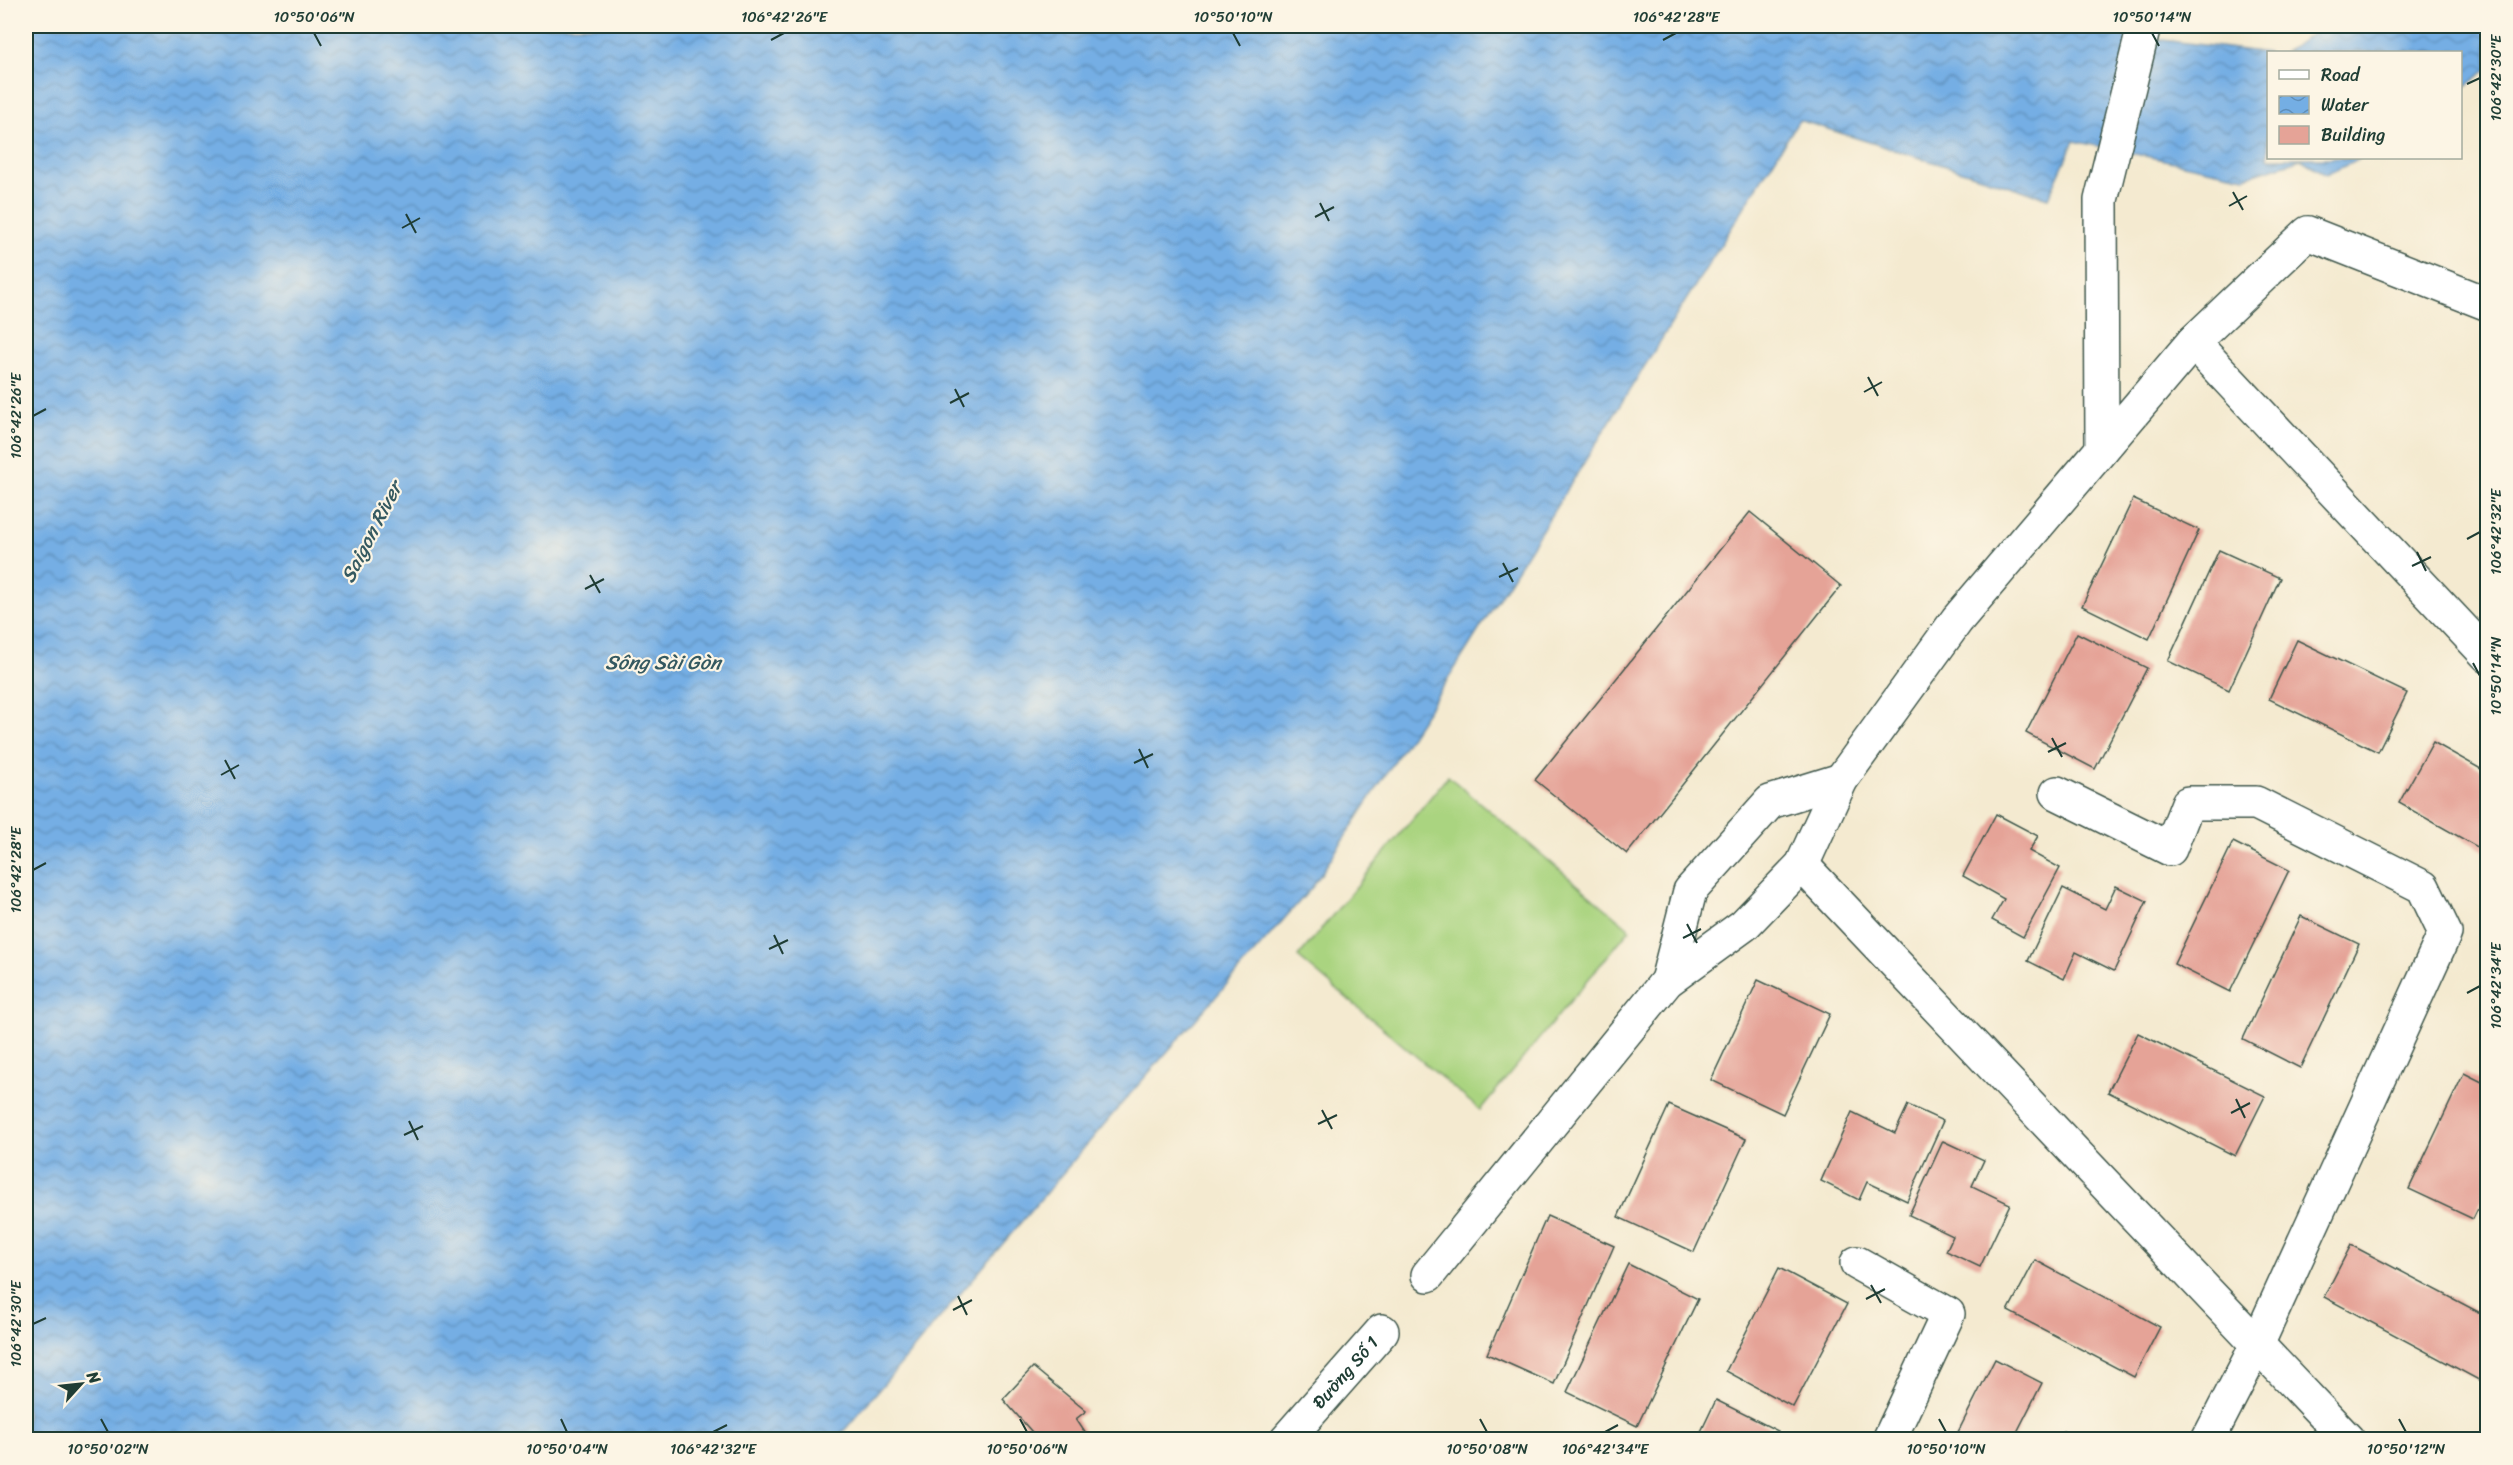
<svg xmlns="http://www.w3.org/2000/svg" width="2513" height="1465" font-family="Sriracha,sans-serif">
<defs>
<pattern id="water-waves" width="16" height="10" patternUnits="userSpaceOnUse" patternTransform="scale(1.5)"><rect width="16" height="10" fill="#74aee4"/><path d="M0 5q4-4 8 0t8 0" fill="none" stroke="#5f8fba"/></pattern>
</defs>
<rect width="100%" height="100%" fill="#fcf5e5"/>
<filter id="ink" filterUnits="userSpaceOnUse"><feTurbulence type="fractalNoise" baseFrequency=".0167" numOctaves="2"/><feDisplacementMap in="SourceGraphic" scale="12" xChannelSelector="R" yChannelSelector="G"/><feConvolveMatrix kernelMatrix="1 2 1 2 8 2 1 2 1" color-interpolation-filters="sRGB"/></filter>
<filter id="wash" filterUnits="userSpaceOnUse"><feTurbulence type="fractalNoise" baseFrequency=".008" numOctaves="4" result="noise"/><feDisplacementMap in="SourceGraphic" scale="24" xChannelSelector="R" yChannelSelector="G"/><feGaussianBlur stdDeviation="1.35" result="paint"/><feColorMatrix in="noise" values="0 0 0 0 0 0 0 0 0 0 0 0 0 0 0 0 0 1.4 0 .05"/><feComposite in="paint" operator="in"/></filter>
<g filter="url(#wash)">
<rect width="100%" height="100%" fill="#f4ead0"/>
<polygon fill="#aad480" stroke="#64885a" stroke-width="1.5" points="1448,776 1630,929 1480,1110 1298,957"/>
<g fill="url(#water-waves)" stroke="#4a768c" stroke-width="1.5">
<polygon points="26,26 2067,26 2080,30 2268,53 2268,158 2361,158 2326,175 2301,159 2245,177 2074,141 2048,198 1799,120 1457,665 1313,886 1124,1101 837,1439 26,1439"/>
<polygon points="2324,26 2487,26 2487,70 2461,89 2460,52 2285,52"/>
</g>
<g id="blocks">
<g fill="#e5a397">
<polygon points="2133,499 2199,530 2149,639 2082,606"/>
<polygon points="1750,512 1841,586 1627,854 1535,780"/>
<polygon points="2219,550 2280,578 2229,690 2168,661"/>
<polygon points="2077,633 2147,668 2095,769 2026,733"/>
<polygon points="2297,640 2407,693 2378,752 2269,699"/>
<polygon points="2433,742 2488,773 2488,853 2399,803"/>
<polygon points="1996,814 2038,836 2029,851 2060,868 2023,937 1992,920 2004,899 1963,876"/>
<polygon points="2233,842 2289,870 2230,992 2174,964"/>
<polygon points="2116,886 2147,901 2114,971 2076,952 2064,979 2028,961 2063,888 2105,909"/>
<polygon points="2301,916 2359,944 2300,1068 2243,1039"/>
<polygon points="1758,980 1830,1014 1783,1114 1711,1080"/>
<polygon points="2138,1033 2265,1096 2235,1156 2108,1092"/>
<polygon points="2464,1073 2488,1085 2488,1188 2473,1219 2409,1189"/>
<polygon points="1669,1105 1746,1139 1694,1252 1618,1217"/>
<polygon points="1908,1105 1943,1121 1907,1201 1867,1182 1859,1200 1821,1181 1852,1112 1895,1133"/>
<polygon points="1943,1141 1984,1160 1972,1186 2010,1204 1980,1267 1946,1251 1953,1236 1909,1215"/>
<polygon points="1547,1216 1614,1246 1554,1384 1487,1354"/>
<polygon points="2351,1245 2488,1317 2488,1385 2324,1297"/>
<polygon points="2035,1260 2160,1327 2134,1377 2008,1311"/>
<polygon points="1628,1264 1698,1299 1637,1426 1567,1392"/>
<polygon points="1779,1268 1847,1304 1793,1407 1726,1371"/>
<polygon points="1995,1359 2042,1383 2013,1440 1954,1440"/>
<polygon points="1033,1367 1086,1411 1076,1419 1090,1440 1039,1440 1003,1399"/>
<polygon points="1716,1400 1778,1431 1774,1440 1697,1440"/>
<polygon points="2063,1431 2078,1440 2058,1440"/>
</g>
</g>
</g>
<g filter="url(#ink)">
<use href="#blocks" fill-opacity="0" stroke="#3f574b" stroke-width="1.5"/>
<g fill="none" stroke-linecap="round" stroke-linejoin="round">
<defs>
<g id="street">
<polyline points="2193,342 2488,656"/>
<polyline points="2102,449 2101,200 2144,26"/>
<polyline points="2057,793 2170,849 2188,803 2256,803 2423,887 2445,933 2257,1345 2208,1440"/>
<polyline points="1802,865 2348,1440"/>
<polyline points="1667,981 1690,891 1770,802 1841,780"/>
<polyline points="1857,1263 1948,1314 1889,1440"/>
<polyline points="1428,1275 1667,981 1744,925 1802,865 1841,780 1957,620 2193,342 2308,233 2488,304"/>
<path id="s1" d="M1286,1440L1382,1331"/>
</g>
</defs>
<use href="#street" stroke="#3f574b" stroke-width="36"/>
<use href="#street" stroke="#fff" stroke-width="33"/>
</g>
</g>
<path fill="none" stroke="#1f3d34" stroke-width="2" d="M314,33L321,46M1233,33L1240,46M2152,33L2159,46M771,40L784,33M1663,40L1676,33M2467,84L2480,78M2233,192L2243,210M1320,203L1329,221M2229,206L2247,196M406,214L416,233M1315,217L1334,207M402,228L420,218M1868,377L1878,396M955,389L964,407M1864,392L1882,382M950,403L969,393M33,416L46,409M2467,539L2480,532M2417,552L2426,571M1503,563L1513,582M2412,566L2431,557M590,575L600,593M1499,577L1518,568M585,589L604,579M2473,663L2480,676M2052,738L2062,757M1139,749L1148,768M2048,752L2066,743M225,760L235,779M1134,763L1153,754M221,775L239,765M33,870L46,863M1687,924L1697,943M774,935L783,954M1683,938L1701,929M769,949L788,940M2467,993L2480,986M2236,1099L2245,1118M1322,1110L1332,1129M2231,1113L2250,1103M409,1121L418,1140M1318,1124L1337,1115M404,1135L423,1126M1871,1285L1881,1303M958,1296L967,1315M1866,1299L1885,1289M953,1310L972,1300M33,1324L46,1318M101,1419L108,1432M561,1419L567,1432M1020,1419L1027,1432M1480,1419L1487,1432M1939,1419L1946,1432M2399,1419L2406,1432M713,1432L727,1425M1605,1432L1618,1425"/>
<g text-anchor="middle" stroke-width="4.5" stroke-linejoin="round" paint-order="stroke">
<g font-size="18" fill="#1f3d34" stroke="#fcf5e5">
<text dy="6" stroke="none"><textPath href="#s1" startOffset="90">Đường Số 1</textPath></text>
</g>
<g font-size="20" font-style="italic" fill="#345960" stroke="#fcf5e5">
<text transform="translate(371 532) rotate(-63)" y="7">Saigon River</text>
<text x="663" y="669">Sông Sài Gòn</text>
</g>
</g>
<rect width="2513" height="1465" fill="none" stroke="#fcf5e5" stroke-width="66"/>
<rect x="2267" y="51" width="195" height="108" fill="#fcf5e5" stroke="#a4ab9e" stroke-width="1.5"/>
<rect x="2279" y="70" width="30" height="9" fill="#ffffff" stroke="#a4ab9e" stroke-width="1.5"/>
<text x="2321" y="81" font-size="18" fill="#1f3d34">Road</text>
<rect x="2279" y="96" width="30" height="18" fill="url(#water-waves)" stroke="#a4ab9e" stroke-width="1.5"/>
<text x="2321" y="111" font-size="18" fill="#1f3d34">Water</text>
<rect x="2279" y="126" width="30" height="18" fill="#e5a397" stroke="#a4ab9e" stroke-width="1.5"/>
<text x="2321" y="141" font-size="18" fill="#1f3d34">Building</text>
<g transform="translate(81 1384) rotate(63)" stroke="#fcf5e5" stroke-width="4.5" paint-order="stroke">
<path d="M0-4.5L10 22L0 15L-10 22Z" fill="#1f3d34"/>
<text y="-9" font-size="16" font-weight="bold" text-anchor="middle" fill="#1f3d34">N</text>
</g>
<rect x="33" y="33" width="2447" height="1399" fill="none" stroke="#1f3d34" stroke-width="2"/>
<g font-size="15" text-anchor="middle" fill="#1f3d34">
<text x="314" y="22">10°50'06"N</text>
<text x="784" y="22">106°42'26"E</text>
<text x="1233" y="22">10°50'10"N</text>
<text x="1676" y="22">106°42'28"E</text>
<text x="2152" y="22">10°50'14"N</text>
<text transform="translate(2496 78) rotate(-90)" y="5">106°42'30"E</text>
<text transform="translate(16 416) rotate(-90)" y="5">106°42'26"E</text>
<text transform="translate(2496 532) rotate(-90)" y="5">106°42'32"E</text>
<text transform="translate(2496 676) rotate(-90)" y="5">10°50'14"N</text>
<text transform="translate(16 870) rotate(-90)" y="5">106°42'28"E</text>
<text transform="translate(2496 986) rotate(-90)" y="5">106°42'34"E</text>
<text transform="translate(16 1324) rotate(-90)" y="5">106°42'30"E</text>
<text x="108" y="1454">10°50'02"N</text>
<text x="567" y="1454">10°50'04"N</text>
<text x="713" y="1454">106°42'32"E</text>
<text x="1027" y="1454">10°50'06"N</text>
<text x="1487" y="1454">10°50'08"N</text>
<text x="1605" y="1454">106°42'34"E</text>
<text x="1946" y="1454">10°50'10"N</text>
<text x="2406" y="1454">10°50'12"N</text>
</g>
</svg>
